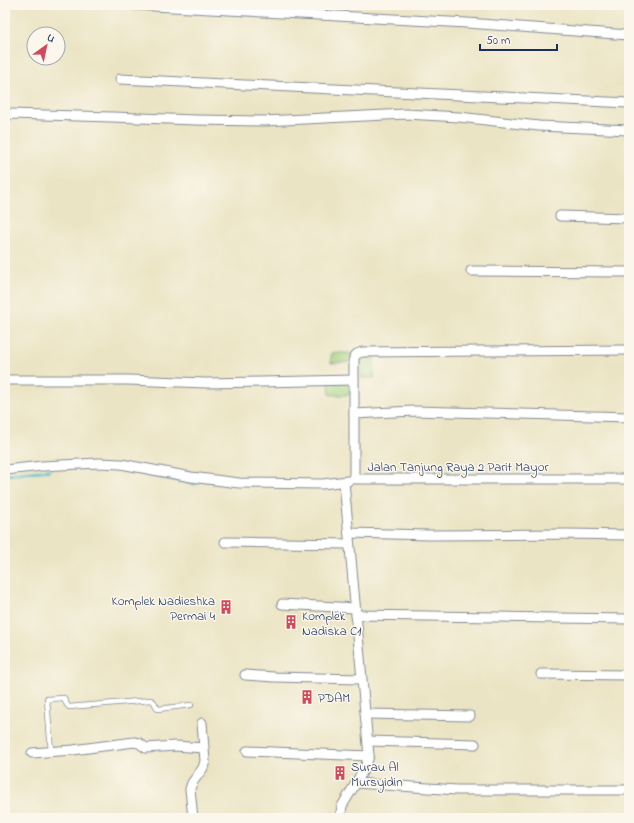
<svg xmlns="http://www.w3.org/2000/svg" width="634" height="823" font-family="'Indie Flower',sans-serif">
<rect width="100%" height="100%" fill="#fbf7ec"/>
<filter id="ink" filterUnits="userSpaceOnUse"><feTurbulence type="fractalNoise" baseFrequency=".025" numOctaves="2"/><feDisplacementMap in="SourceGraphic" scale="8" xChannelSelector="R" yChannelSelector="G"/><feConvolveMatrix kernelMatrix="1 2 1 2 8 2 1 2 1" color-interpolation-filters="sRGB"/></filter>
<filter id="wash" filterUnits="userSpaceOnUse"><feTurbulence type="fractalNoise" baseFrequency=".012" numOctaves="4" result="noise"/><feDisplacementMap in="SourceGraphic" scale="16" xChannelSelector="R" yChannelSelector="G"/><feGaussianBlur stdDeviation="0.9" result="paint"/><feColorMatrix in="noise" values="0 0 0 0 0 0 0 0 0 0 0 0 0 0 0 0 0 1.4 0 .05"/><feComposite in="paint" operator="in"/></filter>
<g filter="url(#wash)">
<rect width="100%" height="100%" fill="#ebe4c4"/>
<g fill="#a4d17e" stroke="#60806e">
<polygon points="331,353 350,353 351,362 331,363"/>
<rect x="361" y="356" width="13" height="22"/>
<polygon points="329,383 349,383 349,395 330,395"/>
</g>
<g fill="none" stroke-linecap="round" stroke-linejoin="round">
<g stroke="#56c2cf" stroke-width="3">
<polyline points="96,467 114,468 195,484"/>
<polyline points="5,475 49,470"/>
</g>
</g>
</g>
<g filter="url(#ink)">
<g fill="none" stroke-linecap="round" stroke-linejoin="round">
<defs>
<polyline id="service" points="51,752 47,699 64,698 67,705 69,707 151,700 154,702 156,706 158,709 191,705"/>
<g id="minor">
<polyline points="135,5 467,23 629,35"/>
<polyline points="120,79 629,103"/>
<polyline points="5,118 10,114 112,117 196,120 264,121 406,114 459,117 539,126 629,130"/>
<polyline points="560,216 629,218"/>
<polyline points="471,271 629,272"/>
<polyline points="629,350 362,352 357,354 354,357 354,479 629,479"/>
<polyline points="5,380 128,380 206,383 354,380"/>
<polyline points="354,414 414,411 629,417"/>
<polyline points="5,470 42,466 99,463 121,464 191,477 239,483 322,484 348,481"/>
<polyline points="344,482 369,756 366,765 356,783 457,790 629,790"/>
<polyline points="349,533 430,535 568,534 629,535"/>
<polyline points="225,542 349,544"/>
<polyline points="282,604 355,608"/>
<polyline points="356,615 629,619"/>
<polyline points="541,674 629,675"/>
<polyline points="245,675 274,677 361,679"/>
<polyline points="366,714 470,716"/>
<polyline points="368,741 475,744"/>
<polyline points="247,751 369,756"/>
<polyline points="32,753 73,750 134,742 139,743 146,748 175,746 204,748"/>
<polyline points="193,818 190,789 192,783 203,768 205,761 202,723"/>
<polyline points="340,818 342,806 356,783"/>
</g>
</defs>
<use href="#service" stroke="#838a91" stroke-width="6"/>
<use href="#minor" stroke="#838a91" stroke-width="11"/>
<use href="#service" stroke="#fff" stroke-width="4.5"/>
<use href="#minor" stroke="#fff" stroke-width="9"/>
</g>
</g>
<defs>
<symbol id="building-bare" viewBox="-9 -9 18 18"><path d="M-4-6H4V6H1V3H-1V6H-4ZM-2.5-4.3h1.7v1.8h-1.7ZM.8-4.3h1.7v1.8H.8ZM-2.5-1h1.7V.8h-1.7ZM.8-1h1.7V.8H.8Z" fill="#d1495b" stroke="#fbf7ec" stroke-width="2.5" paint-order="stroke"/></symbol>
</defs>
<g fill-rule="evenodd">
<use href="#building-bare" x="216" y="597" width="20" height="20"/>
<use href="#building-bare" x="281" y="612" width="20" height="20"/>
<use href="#building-bare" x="297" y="687" width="20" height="20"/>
<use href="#building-bare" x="330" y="763" width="20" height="20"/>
</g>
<g text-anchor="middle" stroke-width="3" stroke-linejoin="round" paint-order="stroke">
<g font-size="13" fill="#1b2f5e" stroke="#fbf7ec">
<text x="458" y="471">Jalan Tanjung Raya 2 Parit Mayor</text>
</g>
<g font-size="13" fill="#1b2f5e" stroke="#fbf7ec" text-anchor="start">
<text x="215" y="605" text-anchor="end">Komplek Nadieshka<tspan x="215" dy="15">Permai 4</tspan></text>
<text x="302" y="620">Komplek<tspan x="302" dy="15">Nadiska C1</tspan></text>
<text x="318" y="702">PDAM</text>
<text x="351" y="771">Surau Al<tspan x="351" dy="15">Mursyidin</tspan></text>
</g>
</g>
<rect width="634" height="823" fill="none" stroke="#fbf7ec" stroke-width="20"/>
<g transform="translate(46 46) rotate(33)"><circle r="19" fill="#fbf7ec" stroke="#a1a7b3"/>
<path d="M0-3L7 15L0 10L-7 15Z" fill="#d1495b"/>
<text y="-6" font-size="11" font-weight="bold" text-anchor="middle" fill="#1b2f5e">U</text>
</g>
<path d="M480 44v6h77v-6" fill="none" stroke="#1b2f5e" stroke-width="2"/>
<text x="486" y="44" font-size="12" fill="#1b2f5e" stroke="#fbf7ec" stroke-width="3" paint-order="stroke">50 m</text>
</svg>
